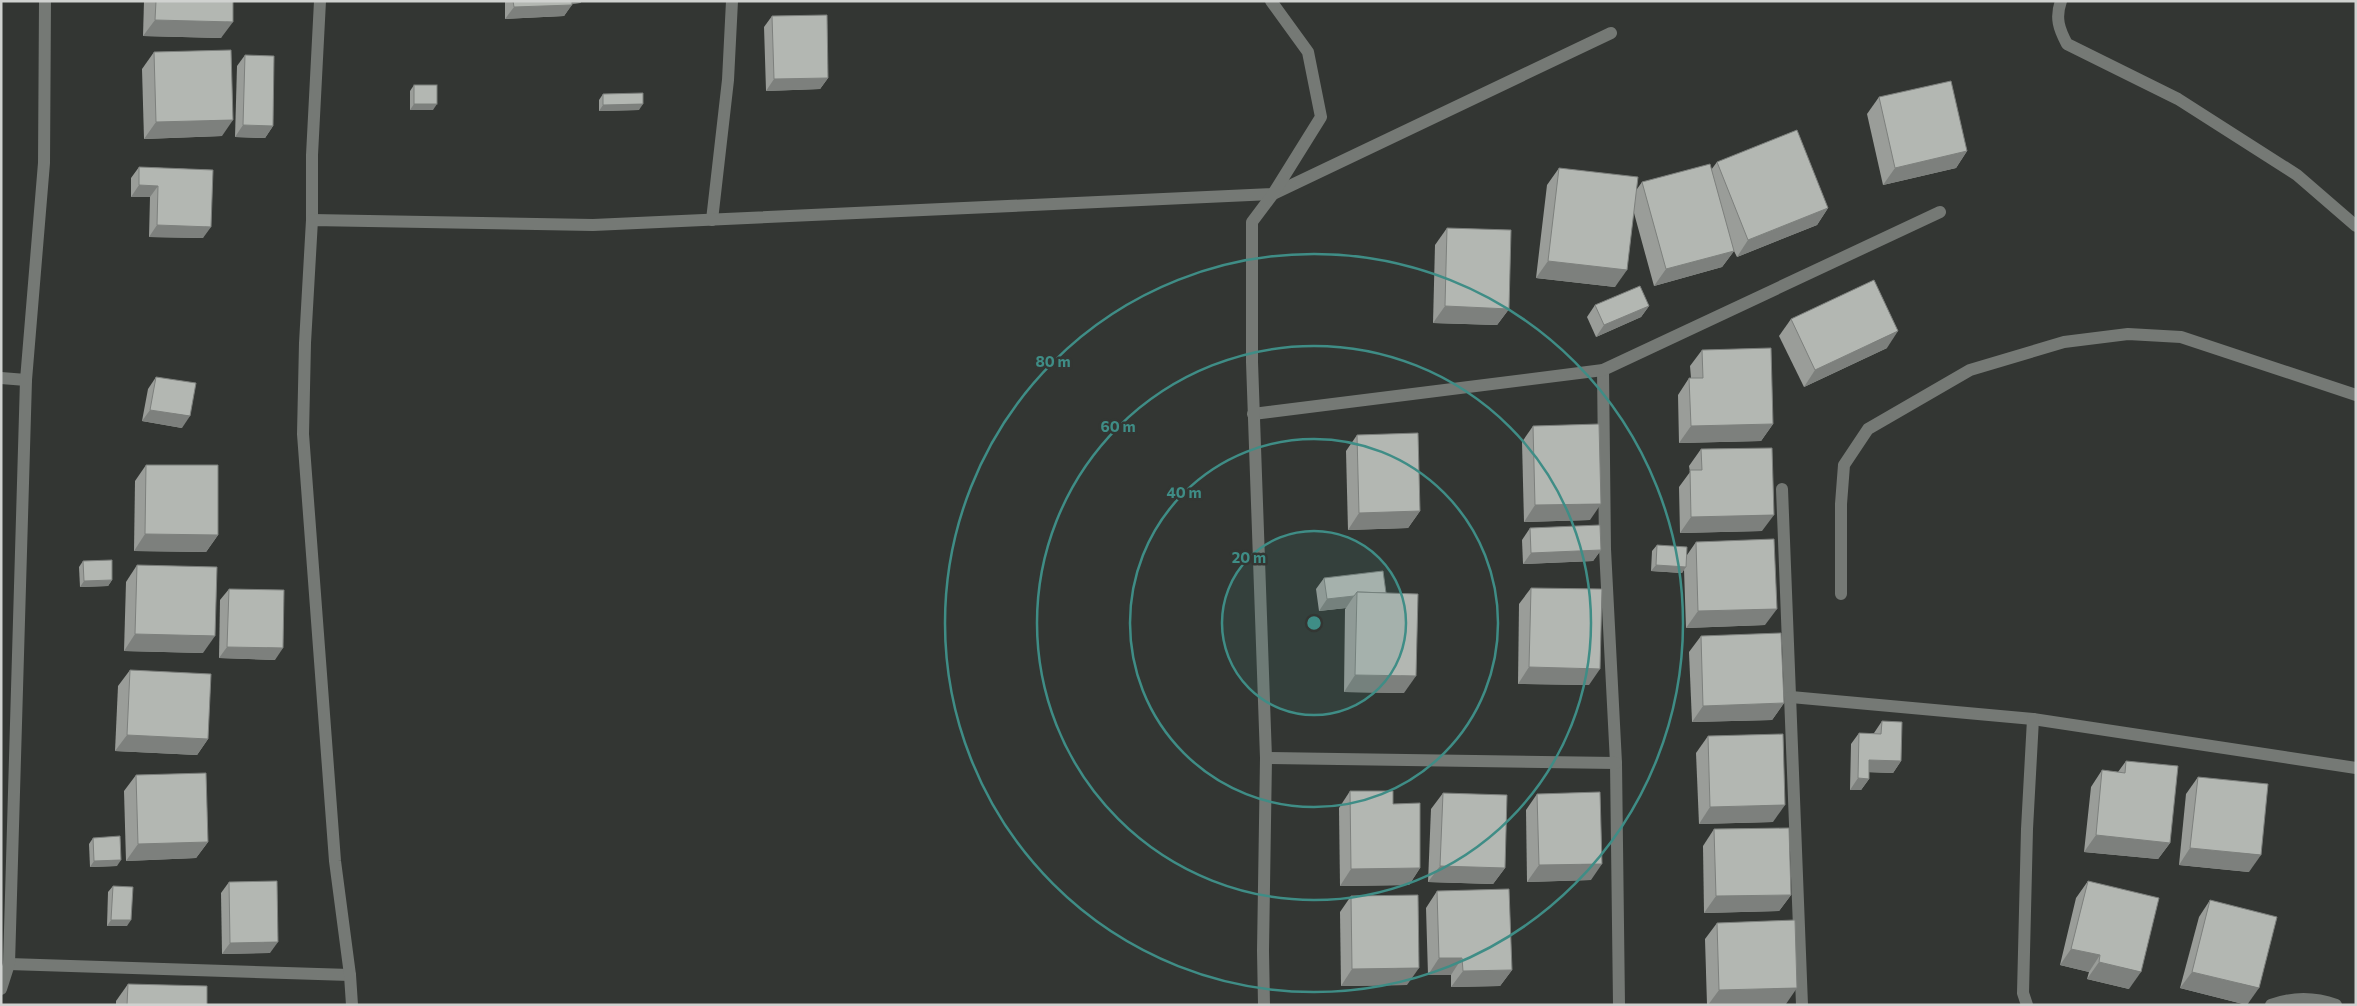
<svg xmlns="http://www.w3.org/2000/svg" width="2357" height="1006" font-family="Commissioner,sans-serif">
<rect width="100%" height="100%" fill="#333633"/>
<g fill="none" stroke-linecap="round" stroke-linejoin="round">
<g stroke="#757975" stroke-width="12">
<path d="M2061,1C2055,18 2059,29 2067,44L2178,99L2297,175L2356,226"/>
<polyline points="1841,594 1841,504 1844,465 1868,429 1970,370 2064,342 2128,334 2181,337 2356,395"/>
</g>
<g stroke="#757975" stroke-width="12">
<polyline points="312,220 312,155 320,1"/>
<polyline points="712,220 728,80 732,1"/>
<polyline points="1603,370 1605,549 1616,763 1619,1005"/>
<polyline points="1,378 26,380"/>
<polyline points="1253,414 1603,370 1940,212"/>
<polyline points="1782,489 1802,1005"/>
<polyline points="1791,697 2033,719 2356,768"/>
<polyline points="1266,758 1616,763"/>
<polyline points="9,964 350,975"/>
<polyline points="1,989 9,964 26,380 44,163 45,1"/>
<polyline points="352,1005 350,975 335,861 303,434 305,343 312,220 593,225 1273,194 1611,33"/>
<polyline points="1264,1005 1263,951 1266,758 1252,362 1252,222 1273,194 1321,117 1308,52 1271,1"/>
<polyline points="2027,1005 2023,993 2027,829 2033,719"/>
<path d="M2271,1005C2293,997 2314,997 2336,1005"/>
</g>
</g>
<g fill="#9a9d99">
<polygon points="144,1 233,1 221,38 143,36"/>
<polygon points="505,1 582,1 580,3 572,4 564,16 505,19"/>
<polygon points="772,16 828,78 820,89 766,91 764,27"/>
<polygon points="154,52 222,136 144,139 142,69"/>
<polygon points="245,55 273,126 265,138 235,137 237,66"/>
<polygon points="414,85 433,110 410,110 410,91"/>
<polygon points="603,94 639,110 599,111 599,100"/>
<polygon points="1879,97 1967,151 1956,168 1883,185 1867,114"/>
<polygon points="1717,162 1828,208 1817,225 1737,257 1734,251 1722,267 1654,286 1634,213 1615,287 1536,278 1547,185 1559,168 1637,189 1642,182 1711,170"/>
<polygon points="139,167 213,170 203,238 149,237 150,197 131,197 131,178"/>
<polygon points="1447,228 1509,309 1497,325 1433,323 1435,245"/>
<polygon points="1595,305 1649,306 1641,317 1596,337 1587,317"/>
<polygon points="1791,319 1887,348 1804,387 1779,336"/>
<polygon points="1702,350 1773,424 1761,441 1679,443 1678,395 1689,378 1691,378 1690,366"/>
<polygon points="156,377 182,428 142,421 148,389"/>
<polygon points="1533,426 1590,520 1524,522 1522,442"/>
<polygon points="1357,435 1420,511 1408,528 1348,530 1346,451"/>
<polygon points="1701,449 1762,531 1680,533 1679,487 1690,472 1689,466"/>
<polygon points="146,465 218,535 206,552 134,551 135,481"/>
<polygon points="1530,528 1601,550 1593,561 1523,564 1522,540"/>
<polygon points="1696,542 1765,625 1686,628 1684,569 1682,573 1651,571 1652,551 1657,545 1687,555"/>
<polygon points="83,561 112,580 108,586 80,587 79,567"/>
<polygon points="137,565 203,653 124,651 126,582"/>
<polygon points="1324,578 1386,593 1404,693 1344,692 1345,609 1346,608 1319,611 1316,589"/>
<polygon points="1531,588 1589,685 1518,684 1519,604"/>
<polygon points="229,589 275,660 219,658 220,600"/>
<polygon points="1701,636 1784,703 1772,720 1692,722 1689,652"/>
<polygon points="130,670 208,739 197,755 115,751 118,686"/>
<polygon points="1882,721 1901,761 1893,773 1869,772 1869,779 1861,790 1850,790 1851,744 1859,733 1874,733"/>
<polygon points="1708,736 1773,822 1699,824 1696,753"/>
<polygon points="2126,761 2170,843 2158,859 2084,852 2091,787 2102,770 2118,772"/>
<polygon points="136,775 208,842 196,858 126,861 124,791"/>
<polygon points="2198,777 2249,872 2179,865 2186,794"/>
<polygon points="1350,791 1393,804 1420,868 1409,885 1340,886 1339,808"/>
<polygon points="1443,793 1505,868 1493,884 1428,882 1431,809"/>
<polygon points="1537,794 1591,880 1527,882 1526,810"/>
<polygon points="1714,829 1791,895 1779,911 1704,913 1703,846"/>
<polygon points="93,838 117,866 90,867 89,844"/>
<polygon points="2088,881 2129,989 2087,979 2089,972 2060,965 2076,898"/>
<polygon points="229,882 270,953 222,954 221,893"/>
<polygon points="113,886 127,926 107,926 108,892"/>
<polygon points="1437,891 1512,970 1500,986 1451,987 1451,975 1428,975 1426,908"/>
<polygon points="1351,896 1407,985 1341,986 1340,912"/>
<polygon points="2210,900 2247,1005 2180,988 2199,917"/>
<polygon points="1717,923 1786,1004 1707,1005 1705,939"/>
<polygon points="128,984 207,1005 116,1005 116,1001"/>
</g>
<g fill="#7d807d">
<polygon points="566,1 582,1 580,3 564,4"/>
<polygon points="572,5 564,16 505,19 514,7"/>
<polygon points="155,20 233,22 221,38 143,36"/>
<polygon points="828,78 820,89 766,91 774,79"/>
<polygon points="414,104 437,104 433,110 410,110"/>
<polygon points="643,104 639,110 599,111 603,105"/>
<polygon points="233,120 222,136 144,139 156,122"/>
<polygon points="243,125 273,126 265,138 235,137"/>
<polygon points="1967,151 1956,168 1883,185 1895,168"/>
<polygon points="139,185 158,186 150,197 131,197"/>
<polygon points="1828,208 1817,225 1737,257 1748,240"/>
<polygon points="157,225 211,227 203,238 149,237"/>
<polygon points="1734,251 1722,267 1654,286 1666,269"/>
<polygon points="1548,261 1627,270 1615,287 1536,278"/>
<polygon points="1445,306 1509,309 1497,325 1433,323"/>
<polygon points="1649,306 1641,317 1596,337 1604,325"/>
<polygon points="1898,331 1887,348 1804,387 1815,370"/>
<polygon points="150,410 190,416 182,428 142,421"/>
<polygon points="1773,424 1761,441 1679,443 1691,426"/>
<polygon points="1601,504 1590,520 1524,522 1535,505"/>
<polygon points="1420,511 1408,528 1348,530 1359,513"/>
<polygon points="1774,515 1762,531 1680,533 1691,517"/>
<polygon points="145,534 218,535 206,552 134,551"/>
<polygon points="1601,550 1593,561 1523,564 1531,553"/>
<polygon points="1656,565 1686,567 1682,573 1651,571"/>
<polygon points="112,580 108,586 80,587 84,581"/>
<polygon points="1354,596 1346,608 1319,611 1327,599"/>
<polygon points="1777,609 1765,625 1686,628 1698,611"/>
<polygon points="135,634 215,636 203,653 124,651"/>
<polygon points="227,647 283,648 275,660 219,658"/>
<polygon points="1529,667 1600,669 1589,685 1518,684"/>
<polygon points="1355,675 1416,676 1404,693 1344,692"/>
<polygon points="1784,703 1772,720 1692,722 1703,706"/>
<polygon points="127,735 208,739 197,755 115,751"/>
<polygon points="1869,760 1901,761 1893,773 1861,772"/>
<polygon points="1858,778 1869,779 1861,790 1850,790"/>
<polygon points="1785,805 1773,822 1699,824 1710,807"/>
<polygon points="2096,835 2170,843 2158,859 2084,852"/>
<polygon points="208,842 196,858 126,861 138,844"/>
<polygon points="2190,848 2261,855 2249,872 2179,865"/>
<polygon points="121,860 117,866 90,867 94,861"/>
<polygon points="1602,864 1591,880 1527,882 1539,865"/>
<polygon points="1440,866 1505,868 1493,884 1428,882"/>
<polygon points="1420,868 1409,885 1340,886 1351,869"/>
<polygon points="1791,895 1779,911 1704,913 1716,896"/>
<polygon points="111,920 131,920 127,926 107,926"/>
<polygon points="278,942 270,953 222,954 230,943"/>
<polygon points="2071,949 2100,955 2089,972 2060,965"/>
<polygon points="1439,958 1462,958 1451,975 1428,975"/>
<polygon points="2099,962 2141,972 2129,989 2087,979"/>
<polygon points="1419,968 1407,985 1341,986 1352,969"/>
<polygon points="1512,970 1500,986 1451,987 1463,971"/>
<polygon points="2192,972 2259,988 2247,1005 2180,988"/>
<polygon points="1797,988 1786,1004 1708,1005 1719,990"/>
</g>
<g fill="#b3b7b2" stroke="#7d807d">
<polygon points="156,1 233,1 233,22 155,20"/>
<polygon points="513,1 572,1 572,5 514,7"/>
<polygon points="827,15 828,78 774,79 772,16"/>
<polygon points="231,50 233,120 156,122 154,52"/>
<polygon points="245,55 274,56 273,126 243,125"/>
<polygon points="1951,81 1967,151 1895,168 1879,97"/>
<rect x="414" y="85" width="23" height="19"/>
<polygon points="643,93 643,104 603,105 603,94"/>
<polygon points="1797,130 1828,208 1748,240 1717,162"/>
<polygon points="1710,164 1734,251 1666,269 1642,182"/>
<polygon points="139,167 213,170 211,227 157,225 158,186 139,185"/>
<polygon points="1559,168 1638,177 1627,270 1548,261"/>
<polygon points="1447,228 1511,230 1509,309 1445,306"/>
<polygon points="1874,280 1898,331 1815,370 1791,319"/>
<polygon points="1640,286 1649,306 1604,325 1595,305"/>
<polygon points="1771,348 1773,424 1691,426 1689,378 1703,378 1702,350"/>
<polygon points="156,377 196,383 190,416 150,410"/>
<polygon points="1599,424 1601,504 1535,505 1533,426"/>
<polygon points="1418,433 1420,511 1359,513 1357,435"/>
<polygon points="1772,448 1774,515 1691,517 1690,470 1702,470 1701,449"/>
<polygon points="146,465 218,465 218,535 145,534"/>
<polygon points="1600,525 1601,550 1531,553 1530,528"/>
<polygon points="1774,539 1777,609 1698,611 1696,542"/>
<polygon points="1657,545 1687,547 1686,567 1656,565"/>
<polygon points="112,560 112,580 84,581 83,561"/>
<polygon points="137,565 217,567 215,636 135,634"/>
<polygon points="1383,571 1386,593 1357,592 1354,596 1327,599 1324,578"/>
<polygon points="1531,588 1602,589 1600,669 1529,667"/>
<polygon points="229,589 284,590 283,648 227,647"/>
<polygon points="1357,592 1418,594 1416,676 1355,675"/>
<polygon points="1781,633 1784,703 1703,706 1701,636"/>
<polygon points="130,670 211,674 208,739 127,735"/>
<polygon points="1882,721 1902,722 1901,761 1869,760 1869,779 1858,778 1859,733 1881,734"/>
<polygon points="1783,734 1785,805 1710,807 1708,736"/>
<polygon points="2126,761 2178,766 2170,843 2096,835 2102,770 2125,773"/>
<polygon points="206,773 208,842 138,844 136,775"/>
<polygon points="2198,777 2268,784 2261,855 2190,848"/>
<polygon points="1350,791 1393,791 1393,804 1420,803 1420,868 1351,869"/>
<polygon points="1600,792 1602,864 1539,865 1537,794"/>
<polygon points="1443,793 1507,795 1505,868 1440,866"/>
<polygon points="1789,828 1791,895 1716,896 1714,829"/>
<polygon points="120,836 121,860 94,861 93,838"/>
<polygon points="277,881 278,942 230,943 229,882"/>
<polygon points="2088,881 2159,898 2141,972 2099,962 2100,955 2071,949"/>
<polygon points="113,886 133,887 131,920 111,920"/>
<polygon points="1509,889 1512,970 1463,971 1462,958 1439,958 1437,891"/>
<polygon points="1418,895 1419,968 1352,969 1351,896"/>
<polygon points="2210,900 2277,917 2259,988 2192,972"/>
<polygon points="1795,920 1797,988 1719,990 1717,923"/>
<polygon points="128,984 207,986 207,1005 127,1005"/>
</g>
<circle cx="1314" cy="623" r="92" fill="#3f8d86" fill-opacity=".12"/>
<g fill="none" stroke="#3f8d86" stroke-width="2.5">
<circle cx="1314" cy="623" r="92"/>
<circle cx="1314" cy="623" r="184"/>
<circle cx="1314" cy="623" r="277"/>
<circle cx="1314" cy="623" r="369"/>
</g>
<circle cx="1314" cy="623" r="8" fill="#3f8d86" stroke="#333633" stroke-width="2.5"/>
<g font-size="15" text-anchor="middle" font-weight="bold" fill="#3f8d86" stroke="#333633" stroke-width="5" stroke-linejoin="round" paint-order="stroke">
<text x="1053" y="367">80 m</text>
<text x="1118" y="432">60 m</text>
<text x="1184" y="498">40 m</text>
<text x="1249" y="563">20 m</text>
</g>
<rect width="2357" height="1006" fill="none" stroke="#d0d2d0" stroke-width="5"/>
</svg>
